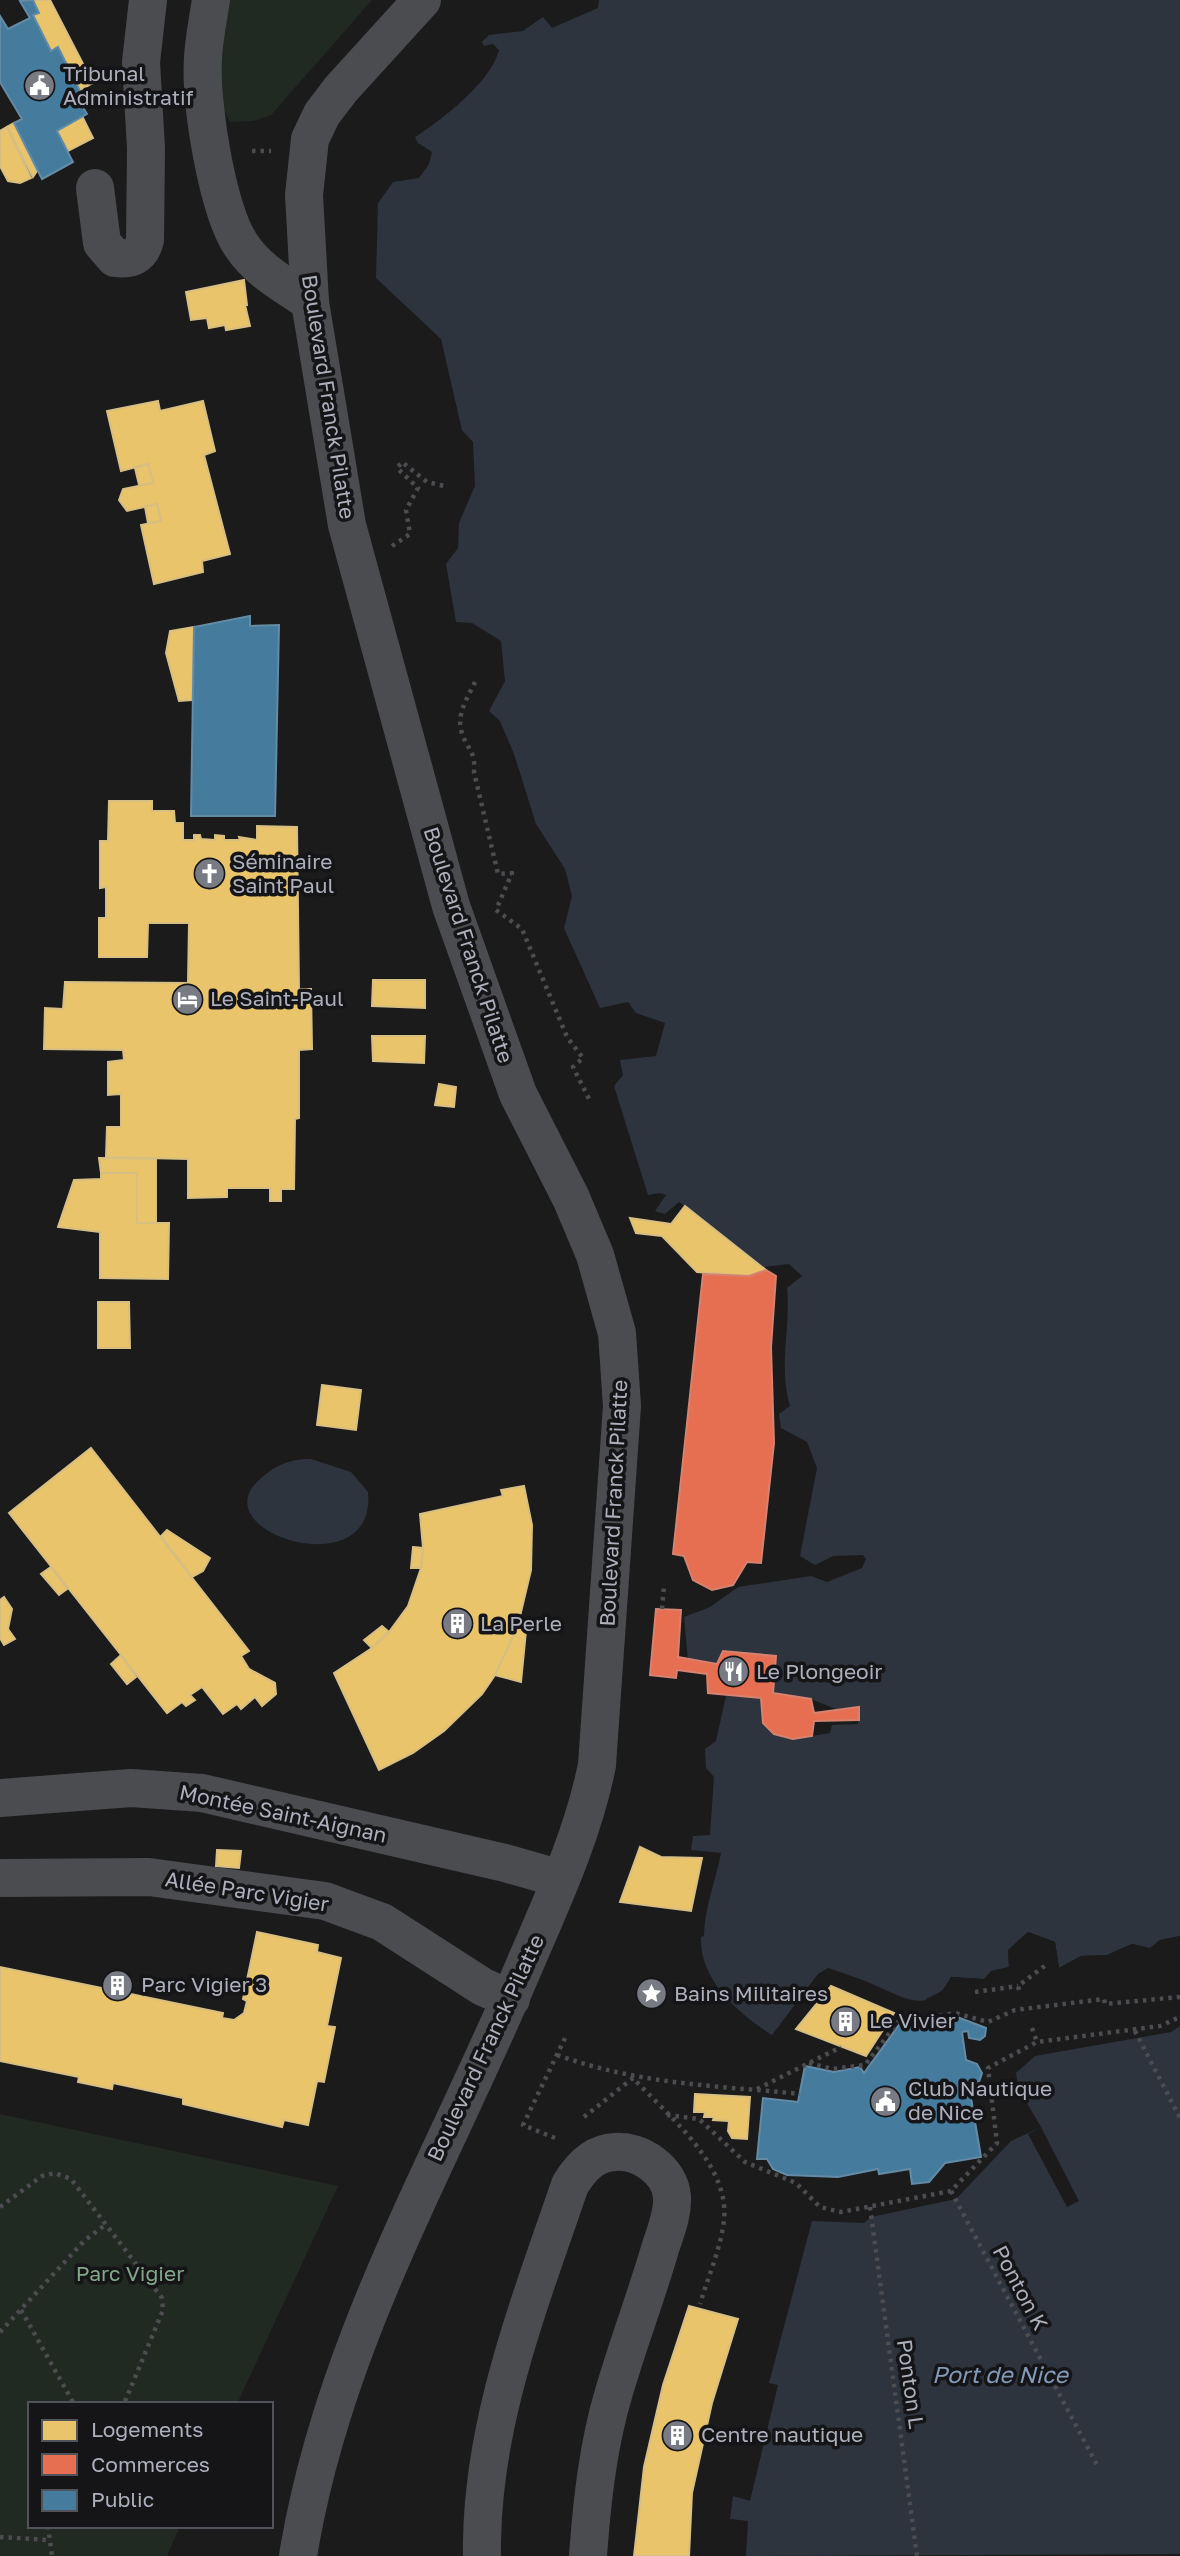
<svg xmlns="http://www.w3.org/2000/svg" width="1180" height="2556" font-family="'Golos Text',sans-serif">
<rect width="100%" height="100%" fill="#1b1b1c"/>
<g fill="#212923">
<polygon points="221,0 372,0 271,115 253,121 230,122 220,103"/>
<polygon points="0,2114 338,2186 237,2404 30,2404 30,2526 180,2526 167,2556 0,2556"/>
</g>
<g fill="#2d343e">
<path d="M599,0H1180V1936L1160,1940L1150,1948L1132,1944L1107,1955L1081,1956L1059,1968L1055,1942L1028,1932L1008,1950L1009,1967L992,1971L984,1979L951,1977C930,2018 901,1996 870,1983C856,1977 842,1973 828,1968L818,1974L772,2035C739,2014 699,1980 701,1937L704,1936C704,1909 716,1880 721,1853L691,1850L693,1836L710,1835L714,1777L706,1768L705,1749L716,1741L726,1696L761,1698L763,1723C783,1743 804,1737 830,1733L832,1725L858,1724L859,1707L836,1709L811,1699L773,1693L776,1656L723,1651L717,1664L688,1660L684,1617L710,1607L738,1587L811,1576L827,1582L862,1568L866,1559L863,1555L833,1556L815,1565L800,1556L817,1468L807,1442L781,1428L779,1414L790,1406C778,1364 791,1330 787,1288L802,1276L789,1264L763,1267L679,1202L665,1214L655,1211L666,1195L660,1193L648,1195L614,1086L623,1075L620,1060L656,1056L665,1023L636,1013L628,1002L600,1008L564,928L572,896L565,869L536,824L514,754L500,721L489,711L505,681L501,641L472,623L456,622L446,564L458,548L459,523L475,486L473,442L462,430L441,339L376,278L378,203L393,182L419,178L429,164L432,152L418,143L415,137C443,119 491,82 499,50L493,44L484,46L482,42L489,35L523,31L543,17L552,28L598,8Z"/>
<path d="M311,1459L351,1472L368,1492C377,1587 203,1533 258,1481C275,1465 289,1459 311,1459Z"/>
<polygon points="1180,2026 1180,2554 746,2556 748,2521 730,2519 733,2496 750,2501 778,2385 769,2383 812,2221 864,2223 871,2217 956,2199 1011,2141 1041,2127 1019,2090 1016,2073 1035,2056 1171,2032"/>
</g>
<g fill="#1b1b1c">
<polygon points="1028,1932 1055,1942 1059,1968 1081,1956 1107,1955 1132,1944 1150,1948 1160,1940 1180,1936 1180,1939 1161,1944 1151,1951 1133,1948 1108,1959 1082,1960 1059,1971 1052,1959 1051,1944 1029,1936 1012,1952 1011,1970 993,1974 984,1982 953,1980 946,1993 929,2001 926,1999 944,1990 951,1977 984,1979 991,1971 1009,1967 1008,1950"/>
<polygon points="1041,2127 1079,2201 1067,2207 1028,2134"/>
</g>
<g fill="#e9c46a" stroke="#d7be83" stroke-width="2">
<polygon points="33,0 50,0 93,83 80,90 58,47 51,51 33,15 39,13"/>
<polygon points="82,116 93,138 68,151 57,131"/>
<polygon points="14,123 37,171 33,177 7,127"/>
<polygon points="7,127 31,178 20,183 8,181 0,166 0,131"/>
<polygon points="244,280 247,305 245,305 250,326 226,330 225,325 209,328 207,318 191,320 186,292"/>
<polygon points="158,401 160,411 203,401 215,451 204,455 230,554 202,561 203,572 154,584 141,525 161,521 157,504 127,511 119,500 123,489 153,483 148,464 121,471 107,411"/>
<polygon points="148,464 153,483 139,485 135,468"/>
<polygon points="157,504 161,521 148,523 145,507"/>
<polygon points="194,627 192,700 179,701 166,653 170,631"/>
<polygon points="109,801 152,801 152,811 174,811 175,823 183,823 183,840 194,840 194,835 200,835 201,839 215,840 215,835 224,836 224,840 240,840 239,837 257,840 257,826 297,827 299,989 311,989 312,1049 299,1050 299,1118 295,1119 294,1189 281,1189 281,1201 270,1201 270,1188 227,1188 227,1197 188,1198 188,1159 106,1157 107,1127 121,1127 121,1094 108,1095 108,1062 124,1060 123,1050 44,1049 45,1008 63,1009 65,982 188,983 189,923 148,923 147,957 99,957 99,918 106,918 106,887 100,888 100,841 108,841"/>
<polygon points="373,980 425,980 425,1008 372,1006"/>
<polygon points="372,1036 425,1036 424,1063 373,1061"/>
<polygon points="439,1084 456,1087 454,1107 435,1105"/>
<polygon points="99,1158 156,1159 156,1224 137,1223 137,1173 101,1173"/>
<polygon points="101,1173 137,1173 137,1223 169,1223 168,1279 100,1278 100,1232 58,1227 74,1180 101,1179"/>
<polygon points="685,1206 766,1270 749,1276 697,1272 662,1236 636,1233 630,1218 671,1224"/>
<polygon points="98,1302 129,1302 130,1348 98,1348"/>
<polygon points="322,1385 361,1390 356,1430 317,1425"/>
<polygon points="91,1448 249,1651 241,1656 249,1669 275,1683 276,1694 262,1706 255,1697 241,1709 237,1704 223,1714 202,1687 190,1695 195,1700 186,1706 182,1702 167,1713 9,1513"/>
<polygon points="524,1486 532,1525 531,1570 517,1629 495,1675 482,1694 444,1731 413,1753 379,1770 334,1673 372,1648 389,1632 408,1606 421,1568 423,1548 420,1514 503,1496 501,1490"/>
<polygon points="167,1530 210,1558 203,1571 192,1577 161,1536"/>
<polygon points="413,1547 423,1548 421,1568 411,1568"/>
<polygon points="51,1567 67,1589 59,1595 41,1574"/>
<polygon points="4,1597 12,1609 8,1629 15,1639 4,1645 0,1638 0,1600"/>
<polygon points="382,1626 389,1632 372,1648 364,1640"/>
<polygon points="517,1629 526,1631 521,1682 495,1675"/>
<polygon points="121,1655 136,1677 127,1684 111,1664"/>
<polygon points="640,1847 661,1857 702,1858 691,1911 620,1902"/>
<polygon points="217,1850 241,1851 239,1868 216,1866"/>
<polygon points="257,1932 318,1945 317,1952 341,1958 327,2026 335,2027 324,2082 317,2081 308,2125 284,2120 282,2127 183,2104 183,2098 113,2083 112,2089 78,2082 79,2077 0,2061 0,1967 223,2013 222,2018 234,2020 244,2013 247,2001 243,1999"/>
<polygon points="108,1975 131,1980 128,1993 105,1989"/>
<polygon points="831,1986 894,2013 866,2056 796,2029"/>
<polygon points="695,2094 750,2097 747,2139 732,2138 728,2131 729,2121 713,2120 714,2117 704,2117 705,2112 694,2112"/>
<polygon points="689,2306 738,2319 712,2403 692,2493 689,2556 634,2556 644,2467 663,2385"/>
</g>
<g fill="#e76f51" stroke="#d58271" stroke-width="2">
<polygon points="766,1270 776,1276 771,1347 774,1443 761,1563 747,1562 733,1585 712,1590 693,1580 684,1556 673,1554 703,1274 749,1276"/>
<polygon points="656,1609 681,1610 678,1657 717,1664 723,1651 776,1656 773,1693 811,1699 814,1713 859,1707 859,1720 814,1721 812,1736 793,1739 774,1734 763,1723 761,1698 708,1693 707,1674 677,1670 676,1678 650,1675"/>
</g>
<g fill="#457b9d" stroke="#648ba6" stroke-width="2">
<polygon points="33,0 39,13 33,15 51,51 58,47 81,93 76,96 87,114 57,131 73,162 42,179 14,123 22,119 0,82 0,16 8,29 30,18 20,1"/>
<polygon points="250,616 250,626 279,625 275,816 191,816 194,627"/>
<polygon points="957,2017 986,2028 985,2036 980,2040 969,2038 968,2031 962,2032 966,2060 977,2064 982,2073 978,2085 970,2092 981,2157 945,2163 929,2182 912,2184 910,2169 879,2174 878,2169 838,2177 787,2175 773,2169 767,2159 757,2159 763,2098 798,2102 805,2066 834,2072 860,2067 864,2073 899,2025"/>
</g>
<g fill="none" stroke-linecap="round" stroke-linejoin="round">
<g stroke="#4c4c51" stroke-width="4.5" stroke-dasharray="3.5 5" stroke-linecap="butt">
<polyline points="252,151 271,151"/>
<polyline points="392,546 410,534 406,510 418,488 397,468 402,462 427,482 444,486"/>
<path d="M475,682C468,697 457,713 461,730C466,749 476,750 474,772L498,874L512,873L496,910"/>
<polyline points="496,910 522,929 567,1037 583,1058 573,1067 591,1103"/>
<polyline points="662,1609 664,1586"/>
<polyline points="1019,1990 1018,1986 1046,1965"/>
<polyline points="975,1992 1018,1986"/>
<polyline points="1032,2028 1037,2042"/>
<polyline points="1135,2031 1180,2118"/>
<path d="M557,2055C642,2085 712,2085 800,2094"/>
<polyline points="809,2063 832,2069 865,2065 898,2022 955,2013 988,2022 1015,2010 1104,1999 1105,2004 1180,1997"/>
<polyline points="757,2089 841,2047"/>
<polyline points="667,2115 699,2119 745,2162 796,2183 820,2207 841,2212 951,2191 997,2143 988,2068 1037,2042 1160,2026 1180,2017"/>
<path d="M584,2117L633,2078C667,2115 730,2164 724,2220C721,2248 708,2277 700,2304"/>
<polyline points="555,2138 523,2125 566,2036"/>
<polyline points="951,2191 1097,2465"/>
<polyline points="0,2207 42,2176 55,2173 71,2179 162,2298 163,2310 124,2404"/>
<polyline points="870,2207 917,2556"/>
<polyline points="21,2310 74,2404"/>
<polyline points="0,2332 84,2241 105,2225"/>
<polyline points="48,2526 52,2556"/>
<polyline points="0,2537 48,2540"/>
</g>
<g stroke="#4b4c4f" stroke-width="38">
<path d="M211,0C208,19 204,39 203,58C200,102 217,209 241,245C258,271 285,285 310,302"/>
<path d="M95,188L102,243L115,258C131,260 141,256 145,240L146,148L141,62L148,0"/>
<polyline points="0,1798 131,1788 202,1793 505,1863 561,1879"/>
<polyline points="0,1878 149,1877 325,1901 382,1922 483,1987 511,1999"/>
<path d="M298,2556C333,2341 442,2162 525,1964C553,1899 583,1835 597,1765L622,1406L617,1333L595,1255L571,1198L518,1094L451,906L347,525L310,302L304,195L310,139L322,114L341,89L422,0"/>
<path d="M482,2556C480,2427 529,2305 570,2185C580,2168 593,2153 615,2152C640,2150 670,2170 672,2197C673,2215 665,2233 660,2249C646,2297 628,2344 614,2392C598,2445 592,2501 588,2556"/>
</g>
</g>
<defs>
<symbol id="civic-disc" viewBox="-11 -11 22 22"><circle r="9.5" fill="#797b84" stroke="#151518"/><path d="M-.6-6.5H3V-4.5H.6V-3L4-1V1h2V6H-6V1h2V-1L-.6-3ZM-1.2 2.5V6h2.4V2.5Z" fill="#fff"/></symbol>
<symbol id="church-disc" viewBox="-11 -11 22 22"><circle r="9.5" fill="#797b84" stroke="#151518"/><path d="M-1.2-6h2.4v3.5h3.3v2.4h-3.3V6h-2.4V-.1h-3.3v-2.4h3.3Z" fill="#fff"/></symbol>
<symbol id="hotel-disc" viewBox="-11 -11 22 22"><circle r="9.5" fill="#797b84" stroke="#151518"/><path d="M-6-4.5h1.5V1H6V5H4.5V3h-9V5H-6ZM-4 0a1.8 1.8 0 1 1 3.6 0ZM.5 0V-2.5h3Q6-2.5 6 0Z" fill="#fff"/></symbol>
<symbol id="building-disc" viewBox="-11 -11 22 22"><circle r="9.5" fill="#797b84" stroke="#151518"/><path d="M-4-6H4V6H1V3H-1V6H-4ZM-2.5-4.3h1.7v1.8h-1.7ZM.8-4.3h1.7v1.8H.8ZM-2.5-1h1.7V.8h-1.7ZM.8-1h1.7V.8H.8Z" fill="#fff"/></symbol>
<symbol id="restaurant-disc" viewBox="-11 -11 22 22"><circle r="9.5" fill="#797b84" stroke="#151518"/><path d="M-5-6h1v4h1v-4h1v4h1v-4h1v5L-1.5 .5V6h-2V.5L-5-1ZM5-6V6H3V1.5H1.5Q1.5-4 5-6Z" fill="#fff"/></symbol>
<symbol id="sight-disc" viewBox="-11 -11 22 22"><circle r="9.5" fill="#797b84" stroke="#151518"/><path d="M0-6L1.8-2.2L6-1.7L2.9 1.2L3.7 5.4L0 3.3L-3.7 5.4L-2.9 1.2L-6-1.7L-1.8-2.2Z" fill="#fff"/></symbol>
</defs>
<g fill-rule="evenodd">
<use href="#civic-disc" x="22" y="68" width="35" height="35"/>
<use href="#church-disc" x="192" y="856" width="35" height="35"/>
<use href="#hotel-disc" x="170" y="982" width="35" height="35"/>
<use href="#building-disc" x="440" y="1606" width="35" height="35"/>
<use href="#restaurant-disc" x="716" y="1654" width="35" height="35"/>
<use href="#building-disc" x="100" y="1968" width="35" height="35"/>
<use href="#sight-disc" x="634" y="1976" width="35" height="35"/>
<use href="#building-disc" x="828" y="2004" width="35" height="35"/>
<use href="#civic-disc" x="868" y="2084" width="35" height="35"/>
<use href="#building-disc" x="660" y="2418" width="35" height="35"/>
</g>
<g text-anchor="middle" stroke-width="7" stroke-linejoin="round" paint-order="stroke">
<g font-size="21" fill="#acafbc" stroke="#151518" text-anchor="start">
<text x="63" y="81">Tribunal<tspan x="63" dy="24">Administratif</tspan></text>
<text x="232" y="869">Séminaire<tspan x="232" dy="24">Saint Paul</tspan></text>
<text x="210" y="1006">Le Saint-Paul</text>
<text x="480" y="1631">La Perle</text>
<text x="756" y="1679">Le Plongeoir</text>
<text x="141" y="1992">Parc Vigier 3</text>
<text x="674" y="2001">Bains Militaires</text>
<text x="869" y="2028">Le Vivier</text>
<text x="908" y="2096">Club Nautique<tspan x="908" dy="24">de Nice</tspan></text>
<text x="701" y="2442">Centre nautique</text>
</g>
<g font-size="21" fill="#acafbc" stroke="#151518">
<text transform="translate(328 397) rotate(81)" y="7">Boulevard Franck Pilatte</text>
<text transform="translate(468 945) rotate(72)" y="7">Boulevard Franck Pilatte</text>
<text transform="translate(614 1503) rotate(-87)" y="7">Boulevard Franck Pilatte</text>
<text transform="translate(283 1814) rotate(12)" y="7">Montée Saint-Aignan</text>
<text transform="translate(247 1892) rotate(9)" y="7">Allée Parc Vigier</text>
<text transform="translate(486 2048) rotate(-65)" y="7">Boulevard Franck Pilatte</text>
<text transform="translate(1020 2288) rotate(62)" y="7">Ponton K</text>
<text transform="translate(910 2384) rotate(82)" y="7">Ponton L</text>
</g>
<g font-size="21" fill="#83a889" stroke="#151518">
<text x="130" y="2281">Parc Vigier</text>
</g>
<g font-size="23" font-style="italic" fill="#8399b8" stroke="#151518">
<text x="1000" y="2383">Port de Nice</text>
</g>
</g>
<rect x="28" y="2402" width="245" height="126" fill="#151518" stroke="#51535a" stroke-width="2"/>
<rect x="42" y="2420" width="35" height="21" fill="#e9c46a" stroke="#51535a" stroke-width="2"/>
<text x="91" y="2437" font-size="21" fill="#acafbc">Logements</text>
<rect x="42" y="2454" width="35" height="21" fill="#e76f51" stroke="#51535a" stroke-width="2"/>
<text x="91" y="2472" font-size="21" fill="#acafbc">Commerces</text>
<rect x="42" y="2490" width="35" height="21" fill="#457b9d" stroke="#51535a" stroke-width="2"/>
<text x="91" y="2507" font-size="21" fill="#acafbc">Public</text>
</svg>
